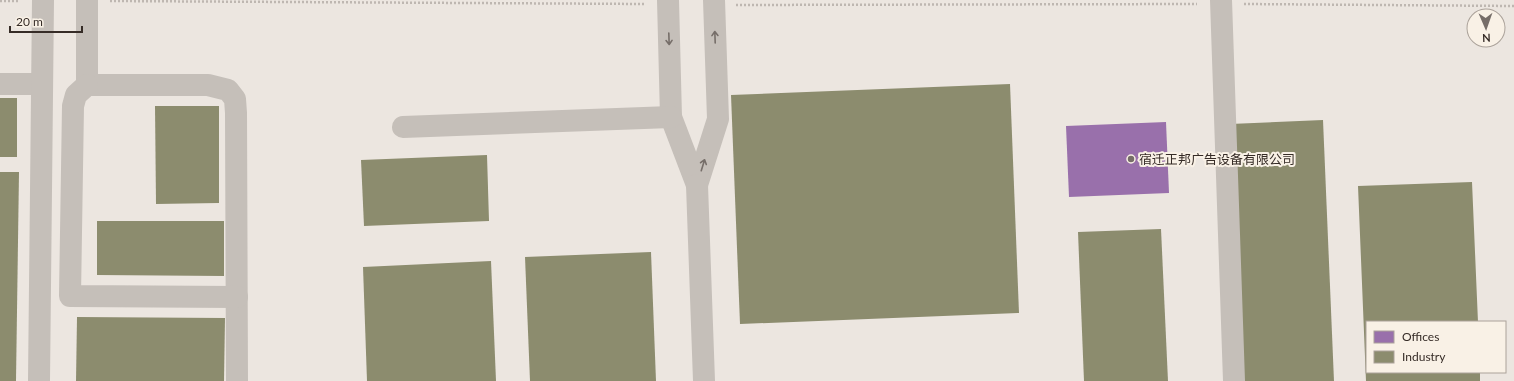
<svg xmlns="http://www.w3.org/2000/svg" width="1514" height="381" font-family="Lato,'Noto Sans SC',sans-serif">
<rect width="100%" height="100%" fill="#ece6e0"/>
<polygon fill="#9970ab" points="1166,122 1169,193 1069,197 1066,126"/>
<g fill="#8c8c6e">
<polygon points="1010,84 1019,313 740,324 731,95"/>
<rect x="0" y="98" width="17" height="59"/>
<polygon points="155,106 219,106 219,203 156,204"/>
<polygon points="1323,120 1334,381 1241,381 1230,124"/>
<polygon points="487,155 489,221 364,226 361,160"/>
<polygon points="0,172 19,172 16,381 0,381"/>
<polygon points="1472,182 1478,322 1367,322 1367,372 1480,372 1480,381 1366,381 1358,186"/>
<polygon points="97,221 224,221 224,276 97,275"/>
<polygon points="1161,229 1168,381 1084,381 1078,232"/>
<polygon points="651,252 656,381 530,381 525,257"/>
<polygon points="491,261 496,381 367,381 363,267"/>
<polygon points="77,317 225,318 224,381 76,381"/>
</g>
<g fill="none" stroke-linecap="round" stroke-linejoin="round">
<g stroke="#beb7b1" stroke-width="2.5" stroke-dasharray="2 2" stroke-linecap="butt">
<polyline points="0,1 19,1"/>
<polyline points="110,1 645,4"/>
<polyline points="1244,4 1514,6"/>
<polyline points="736,5 1197,4"/>
</g>
<g stroke="#c5bfb9" stroke-width="22">
<polyline points="87,0 87,85 208,85 228,90 235,99 236,113 237,381"/>
<polyline points="668,0 671,117 697,185 718,119 714,0"/>
<polyline points="1221,0 1234,381"/>
<polyline points="0,84 42,84"/>
<polyline points="87,85 76,95 73,106 70,296 237,297"/>
<polyline points="403,127 671,117"/>
<polyline points="697,185 704,381"/>
<polyline points="39,381 43,0"/>
</g>
</g>
<defs><path id="oneway-shaft" d="M-6 0H5M1.5-3L5.5 0L1.5 3" fill="none" stroke-width="1.6" stroke-linecap="round" stroke-linejoin="round"/></defs>
<g stroke="#766e69">
<use href="#oneway-shaft" transform="translate(715 37) rotate(-92)"/>
<use href="#oneway-shaft" transform="translate(669 39) rotate(88)"/>
<use href="#oneway-shaft" transform="translate(703 165) rotate(-73)"/>
</g>
<circle fill="#766d68" stroke="#f9f1e6" stroke-width="1.5" cx="1131" cy="159" r="4"/>
<g text-anchor="middle" stroke-width="4" stroke-linejoin="round" paint-order="stroke">
<g font-size="13" fill="#362c27" stroke="#f9f1e6" text-anchor="start">
<text x="1139" y="164">宿迁正邦广告设备有限公司</text>
</g>
</g>
<rect x="1366" y="321" width="140" height="52" fill="#f9f1e6" stroke="#aba29a"/>
<rect x="1374" y="331" width="20" height="12" fill="#9970ab" stroke="#aba29a"/>
<text x="1402" y="341" font-size="12" fill="#362c27">Offices</text>
<rect x="1374" y="351" width="20" height="12" fill="#8c8c6e" stroke="#aba29a"/>
<text x="1402" y="361" font-size="12" fill="#362c27">Industry</text>
<g transform="translate(1486 28) rotate(178)"><circle r="19" fill="#f9f1e6" stroke="#aba29a"/>
<path d="M0-3L7 15L0 10L-7 15Z" fill="#766d68"/>
<text y="-6" font-size="11" font-weight="bold" text-anchor="middle" fill="#362c27">N</text>
</g>
<path d="M10 26v6h72v-6" fill="none" stroke="#362c27" stroke-width="2"/>
<text x="16" y="26" font-size="12" fill="#362c27" stroke="#f9f1e6" stroke-width="3" paint-order="stroke">20 m</text>
</svg>
